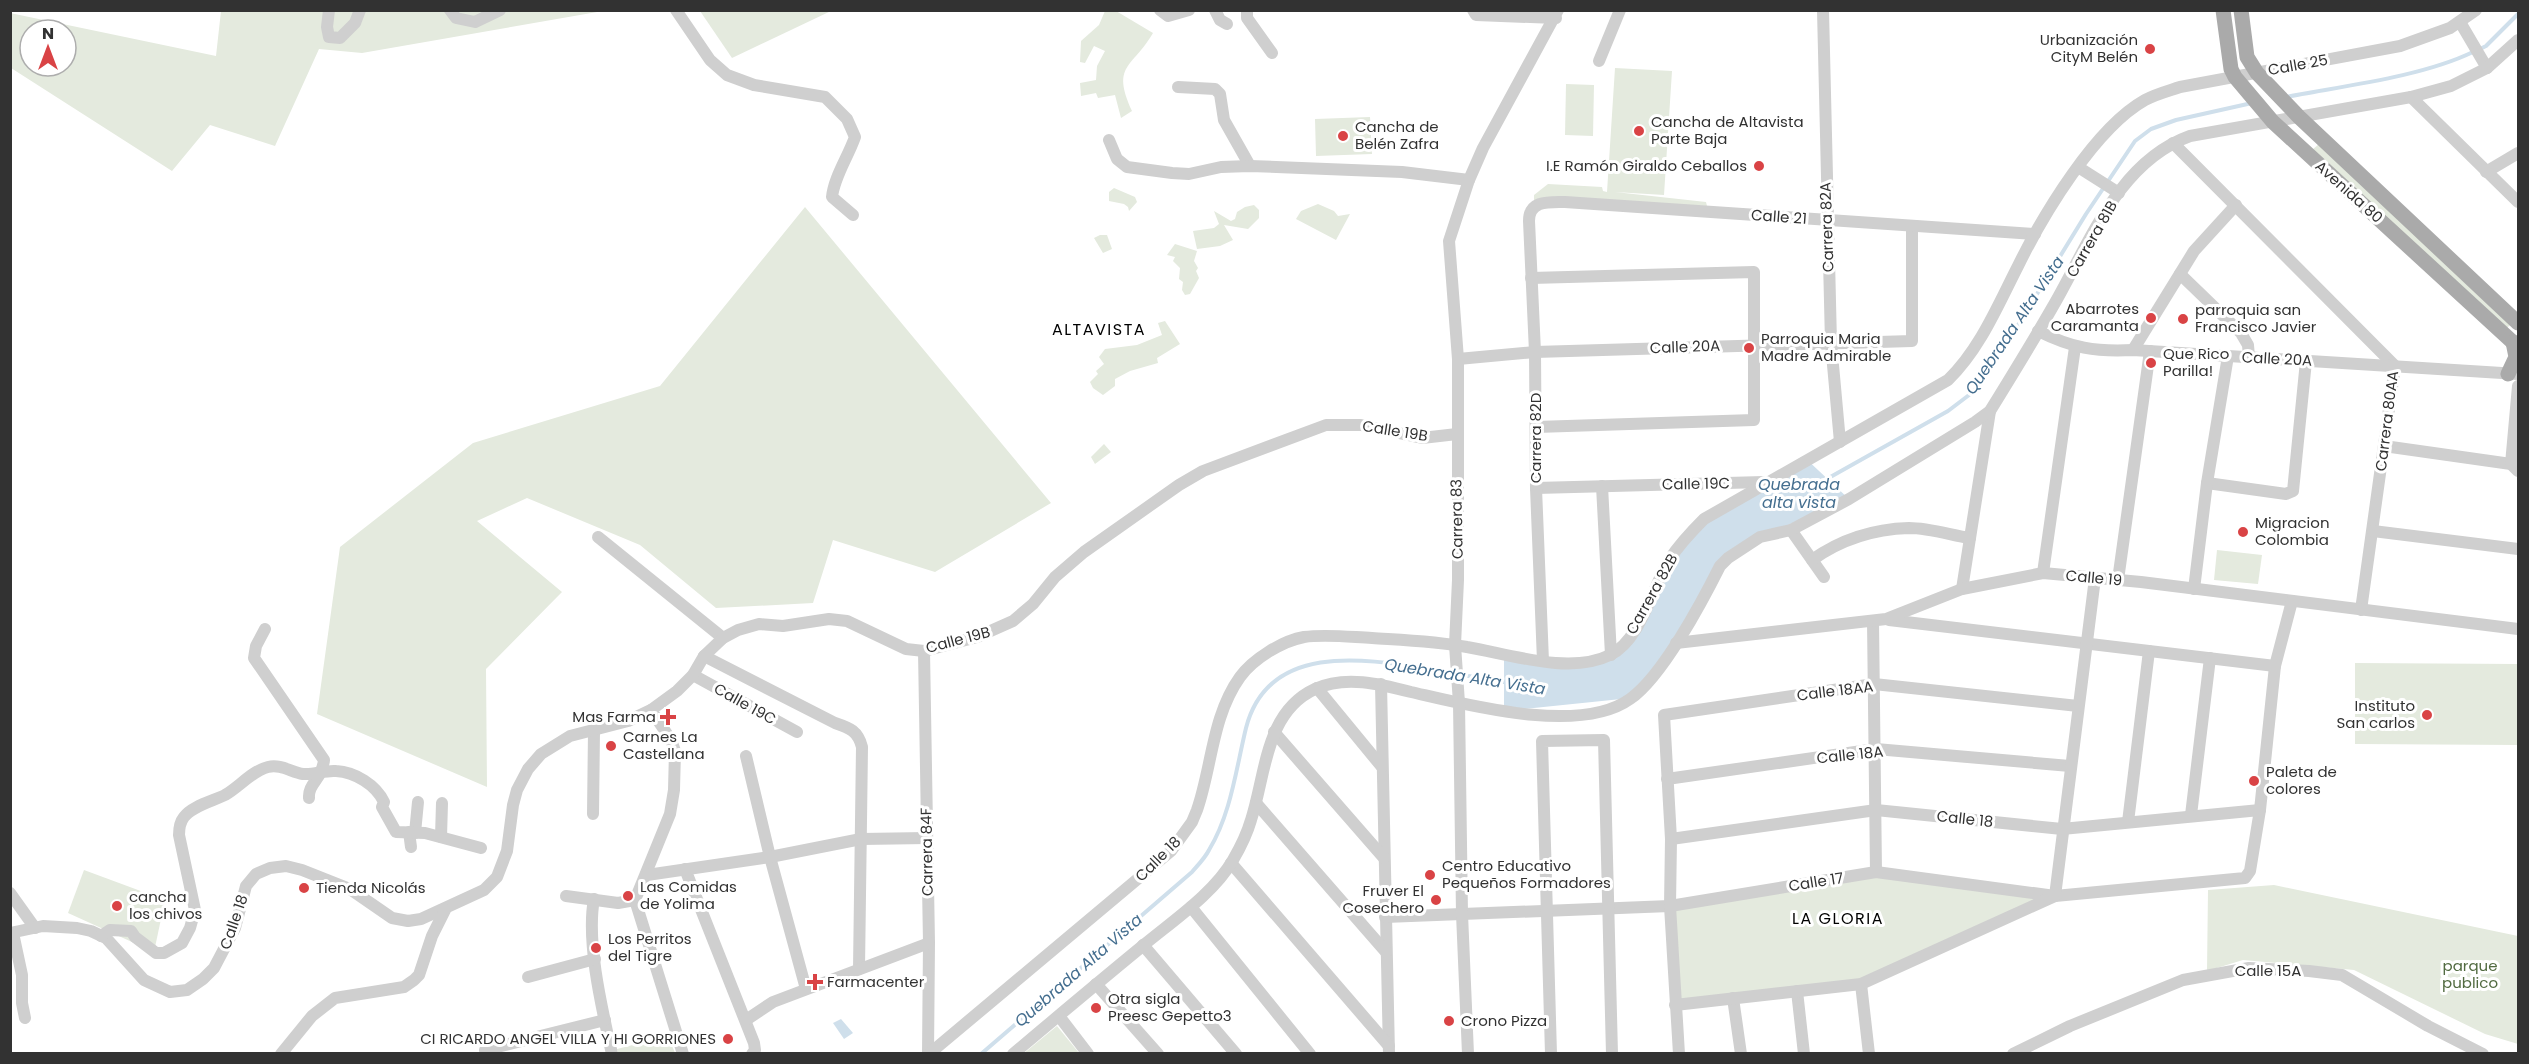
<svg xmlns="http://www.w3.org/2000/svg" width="2529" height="1064" font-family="Poppins,sans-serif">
<rect width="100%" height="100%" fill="#fff"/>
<g fill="#e4eade" fill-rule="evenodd">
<path d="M221,11H603L362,53L319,49L275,146L210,125L172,171L11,68L10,13L216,56ZM30,30H66V66H30Z"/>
<polygon points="700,11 831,11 732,58"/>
<path d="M1105,11H1116L1153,33C1132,69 1111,64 1132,111L1121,118L1115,95L1098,98L1096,93L1081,96L1080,83L1096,80L1097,66L1105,51L1094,46L1085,63L1080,62L1081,41L1099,25Z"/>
<polygon points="1615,68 1672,71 1664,195 1615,192 1706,202 1707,206 1534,201 1534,195 1548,184 1602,187 1603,191 1607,192"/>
<polygon points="1566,84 1594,85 1593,136 1565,135"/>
<polygon points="1370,117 1372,154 1316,156 1315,119"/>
<polygon points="2319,144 2511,324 2505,330 2312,150"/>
<polygon points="1114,188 1135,197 1137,202 1129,211 1128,207 1124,204 1109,201 1109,192"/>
<polygon points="1318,204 1334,211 1338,216 1350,214 1336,240 1296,219 1301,211"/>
<polygon points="1254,205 1259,210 1259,218 1248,229 1224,225 1233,240 1220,246 1197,249 1193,231 1214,228 1219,224 1214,211 1231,221 1235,219 1237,212 1245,207"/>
<polygon points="805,207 1051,503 935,572 833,540 813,603 716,608 640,545 527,498 477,521 562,592 486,669 487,787 317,714 340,547 473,443 660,386"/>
<polygon points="1100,235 1107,235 1112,249 1103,253 1094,238"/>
<polygon points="1175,244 1197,251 1194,261 1198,268 1196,271 1199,278 1190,294 1185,295 1182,290 1183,282 1179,279 1180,268 1173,261 1175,257 1167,255"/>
<polygon points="1165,321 1180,344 1157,358 1158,363 1130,371 1115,379 1115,386 1103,395 1093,388 1090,382 1098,374 1096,371 1104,364 1099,357 1105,349 1137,345 1162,335 1158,323"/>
<polygon points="1104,444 1111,452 1095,464 1091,457"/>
<polygon points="2217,550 2262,555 2258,584 2214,580"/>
<polygon points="2355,663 2518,664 2518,745 2355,744"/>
<polygon points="84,870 165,900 154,952 68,913"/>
<polygon points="1876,872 2055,896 1861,984 1675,1005 1670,906"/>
<polygon points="2274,885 2518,936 2518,1044 2485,1034 2354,970 2243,960 2207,971 2208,890"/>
<polygon points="1057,1026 1079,1053 1023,1054"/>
<polygon points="668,1036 675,1053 618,1053 617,1049"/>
</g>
<g fill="#cfdfeb">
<polygon points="1803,456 1849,499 1760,537 1715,576 1676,643 1631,698 1504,711 1504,655 1543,661 1602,658 1638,625 1682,542 1704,519"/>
<polygon points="841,1019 853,1033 844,1039 833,1023"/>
</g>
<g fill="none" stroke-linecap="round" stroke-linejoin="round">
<g stroke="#cfdfeb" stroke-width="4">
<polyline points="2480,49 2486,46 2518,14"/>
<path d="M2286,97C2343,86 2421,77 2473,52"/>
<polyline points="1825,480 1948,411 1973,392 1991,369 2086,214 2135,141 2151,129 2176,120 2252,103"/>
<path d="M981,1054L1192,872C1198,865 1205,858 1209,850C1231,814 1236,769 1246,728C1268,643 1362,658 1428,669C1455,674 1482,678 1509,683"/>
</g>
<g stroke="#cfcfcf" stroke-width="12">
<polyline points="329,10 327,27 329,37 340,38 355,23 360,10"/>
<polyline points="450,10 456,18 475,22 500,10"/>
<path d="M676,10L710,60L727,75L754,85L825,97L847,119L855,137C848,157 834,177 832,197L853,215"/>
<polyline points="1160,10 1168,16 1189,10"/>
<polyline points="1215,10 1220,20 1227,24"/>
<polyline points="1247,10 1247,18 1272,53"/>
<polyline points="1473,10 1476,15 1556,18"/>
<polyline points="1823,10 1831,343 1840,442"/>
<polyline points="2460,22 2487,68"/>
<polyline points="1599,61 1620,10"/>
<polyline points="1178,87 1215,89 1220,94 1224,120 1250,166"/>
<polyline points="2411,97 2518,202"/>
<polyline points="1109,140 1117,159 1127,167 1172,173 1189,174 1221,167 1250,166 1402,172 1469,180"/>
<polyline points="2173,143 2395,366 2361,610"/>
<polyline points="2078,167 2119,193"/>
<polyline points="2486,172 2518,153"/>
<polyline points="2180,274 2241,333 2248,345 2249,357"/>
<polyline points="1531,278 1754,272 1754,420 1536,427"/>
<path d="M2038,331C2072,348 2095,352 2133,350L2518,374"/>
<polyline points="2133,350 2194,251 2236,205"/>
<polyline points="1458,359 1535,352 1912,341 1912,226"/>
<polyline points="2384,446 2511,464 2518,471"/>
<polyline points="2511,464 2518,386"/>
<polyline points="2207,483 2286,494 2293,491 2306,361"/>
<polyline points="1602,486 1611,655"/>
<polyline points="1536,488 1764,482"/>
<polyline points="1791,530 1824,577"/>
<polyline points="2373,531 2518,549"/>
<polyline points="598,537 723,638"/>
<path d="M1812,560C1840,540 1874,529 1909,528C1929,528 1951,535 1970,538"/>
<polyline points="2043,573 2075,347"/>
<polyline points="2118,580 2150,351"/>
<polyline points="1962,589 1990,411"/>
<polyline points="2194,589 2207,483 2228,356"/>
<polyline points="1889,620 2275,666"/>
<polyline points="1873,621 1876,872"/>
<path d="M265,629L256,646L254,658L324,760C322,780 308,783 309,798"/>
<polyline points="1676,643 1886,619 1962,589 2043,573 2141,582 2518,629"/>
<polyline points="924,651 929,943 928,1054"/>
<path d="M704,656L835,723C850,728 858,731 862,747L859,969"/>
<path d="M1543,661L1536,488L1535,352L1529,221C1529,200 1549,202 1565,202L2035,234"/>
<polyline points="693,675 797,732"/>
<polyline points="1381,684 1389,1054"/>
<polyline points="1317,688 1382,767"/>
<polyline points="651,710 671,740 675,751 674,790 670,814 635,900 683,1054"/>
<polyline points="1274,732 1384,858"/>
<polyline points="746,756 770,857 806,989"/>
<polyline points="1667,779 1876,749 2070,766"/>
<polyline points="1256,803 1386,952"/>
<polyline points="593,814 594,731"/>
<polyline points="2191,815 2210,658"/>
<polyline points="2128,822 2149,651"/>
<polyline points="409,832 411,847"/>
<polyline points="415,833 418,802"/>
<polyline points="441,837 442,803"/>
<polyline points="1671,839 1876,810 2062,829 2260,810"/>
<polyline points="1231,863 1389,1046"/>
<polyline points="685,869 754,1043 755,1050 752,1054"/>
<polyline points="647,875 770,857 861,839 927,838"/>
<polyline points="10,893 35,928"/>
<polyline points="566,896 618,903 635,900"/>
<path d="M594,899C586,942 602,1009 612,1054"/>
<polyline points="1191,907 1310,1054"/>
<polyline points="1385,917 1670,906 1876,872 2055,896 2245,878 2250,871 2260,810 2275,666 2292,601"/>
<polyline points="10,933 43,926 77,928 91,931 106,938 144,980 170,992 187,990 203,979 214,968 235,928 246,886 256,874 270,868 286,866 302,870 350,889 392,918 408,921 421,919 484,890 497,877 507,851 513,805 517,790 528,769 541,754 570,736 628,721 651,710 677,691 693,675 704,656 723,638 738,630 759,624 783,626 829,619 847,621 906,649 924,651 977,637 1013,621 1033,604 1055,577 1084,552 1179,485 1203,471 1326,425 1361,425 1422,438 1457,434"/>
<polyline points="13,933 22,975 22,1003 25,1018"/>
<path d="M101,936L110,930L131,931L135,937L156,953H164L182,943L190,928L195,910L179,835C179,829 180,822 184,817C192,806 213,801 225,795C239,787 252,771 268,767C281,764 291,772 303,774C314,775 325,770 336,771C355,772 376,785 384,802L382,807L396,832L425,833L481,848"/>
<polyline points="1143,945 1236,1054"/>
<polyline points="528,977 595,959"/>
<polyline points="1096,984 1158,1054"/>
<polyline points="1861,984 1869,1054"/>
<polyline points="1797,991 1804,1054"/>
<polyline points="1733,998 1741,1054"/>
<polyline points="1675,1005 1861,984 2055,896 2095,578"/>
<polyline points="1059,1016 1088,1054"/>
<polyline points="746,1020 773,1002 929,943"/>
<polyline points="485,1050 605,1020"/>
<polyline points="281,1054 312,1016 335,998 404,987 414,980 419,975 432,936 445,910"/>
<path d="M929,1054L1171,851L1192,822L1197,810C1212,767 1212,716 1240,677C1253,659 1282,641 1304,637C1326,634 1350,637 1372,638C1404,640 1436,641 1467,647C1509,654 1570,675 1610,655C1641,640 1652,588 1669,560C1679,545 1691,532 1704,519L1948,380C1980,349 1998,305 2018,266C2043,215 2095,128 2145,100C2156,94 2168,91 2180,87L2400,46L2450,28L2476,10"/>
<path d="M1013,1054C1057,1017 1101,980 1145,944C1174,920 1214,893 1233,860C1240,848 1247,834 1251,820C1266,774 1265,712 1315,689C1345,675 1380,684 1411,692C1468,705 1580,735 1630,699C1662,677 1702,602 1720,566L1728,558L1760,537L1791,530L1849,499L1975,422L1990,411C2011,377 2032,343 2052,308C2088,247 2117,162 2190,136L2411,97L2451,86L2487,68L2518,40"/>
<polyline points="1468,1054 1462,914 1459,703 1455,645 1458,580 1458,359 1449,241 1469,180 1483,148 1558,10"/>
<polyline points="1551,1054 1542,741 1604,740 1612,1054"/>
<polyline points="1679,1054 1670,906 1671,839 1664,715 1874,684 2078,706"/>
<polyline points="2013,1054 2070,1026 2183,980 2249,968 2309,971 2342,975 2428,1026 2483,1054"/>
</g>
<g stroke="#aaa" stroke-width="15">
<polyline points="2223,10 2231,69 2235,77 2273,122 2518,347"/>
<polyline points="2241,10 2247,57 2257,73 2299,117 2518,323"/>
<polyline points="2508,374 2516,357 2513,342"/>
</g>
</g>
<g fill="#d94345" stroke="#fff" stroke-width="2">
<circle cx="2150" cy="49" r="6"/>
<circle cx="1639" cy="131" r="6"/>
<circle cx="1343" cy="136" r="6"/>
<circle cx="1759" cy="166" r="6"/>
<circle cx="2151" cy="318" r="6"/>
<circle cx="2183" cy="319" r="6"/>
<circle cx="1749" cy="348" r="6"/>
<circle cx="2151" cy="363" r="6"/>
<circle cx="2243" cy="532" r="6"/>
<circle cx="2427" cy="715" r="6"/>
<path d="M665 708h6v6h6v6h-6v6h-6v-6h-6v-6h6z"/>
<circle cx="611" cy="746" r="6"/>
<circle cx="2254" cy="781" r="6"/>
<circle cx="1430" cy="875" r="6"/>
<circle cx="304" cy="888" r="6"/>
<circle cx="628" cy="896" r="6"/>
<circle cx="1436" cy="900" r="6"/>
<circle cx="117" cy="906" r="6"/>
<circle cx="596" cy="948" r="6"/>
<path d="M812 973h6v6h6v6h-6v6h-6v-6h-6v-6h6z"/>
<circle cx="1096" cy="1008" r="6"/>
<circle cx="1449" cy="1021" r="6"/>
<circle cx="728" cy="1039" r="6"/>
</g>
<g text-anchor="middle" stroke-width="6" stroke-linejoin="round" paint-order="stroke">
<g font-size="15" fill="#323232" stroke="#fff" text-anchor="start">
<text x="2138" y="45" text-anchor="end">Urbanización<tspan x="2138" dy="17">CityM Belén</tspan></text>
<text x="1651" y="127">Cancha de Altavista<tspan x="1651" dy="17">Parte Baja</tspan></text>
<text x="1355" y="132">Cancha de<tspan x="1355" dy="17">Belén Zafra</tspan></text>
<text x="1747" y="171" text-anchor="end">I.E Ramón Giraldo Ceballos</text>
<text x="2139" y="314" text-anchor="end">Abarrotes<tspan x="2139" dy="17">Caramanta</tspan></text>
<text x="2195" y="315">parroquia san<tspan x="2195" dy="17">Francisco Javier</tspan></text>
<text x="1761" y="344">Parroquia Maria<tspan x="1761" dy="17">Madre Admirable</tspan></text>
<text x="2163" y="359">Que Rico<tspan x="2163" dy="17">Parilla!</tspan></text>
<text x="2255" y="528">Migracion<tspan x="2255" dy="17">Colombia</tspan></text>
<text x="2415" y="711" text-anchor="end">Instituto<tspan x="2415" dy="17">San carlos</tspan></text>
<text x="656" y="722" text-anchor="end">Mas Farma</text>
<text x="623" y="742">Carnes La<tspan x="623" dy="17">Castellana</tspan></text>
<text x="2266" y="777">Paleta de<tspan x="2266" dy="17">colores</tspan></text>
<text x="1442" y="871">Centro Educativo<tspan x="1442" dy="17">Pequeños Formadores</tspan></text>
<text x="640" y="892">Las Comidas<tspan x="640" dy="17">de Yolima</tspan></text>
<text x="316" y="893">Tienda Nicolás</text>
<text x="1424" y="896" text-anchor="end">Fruver El<tspan x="1424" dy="17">Cosechero</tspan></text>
<text x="129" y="902">cancha<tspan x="129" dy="17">los chivos</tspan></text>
<text x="608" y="944">Los Perritos<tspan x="608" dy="17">del Tigre</tspan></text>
<text x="827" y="987">Farmacenter</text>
<text x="1108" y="1004">Otra sigla<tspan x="1108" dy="17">Preesc Gepetto3</tspan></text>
<text x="1461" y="1026">Crono Pizza</text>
<text x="716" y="1044" text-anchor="end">CI RICARDO ANGEL VILLA Y HI GORRIONES</text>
</g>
<g font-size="15" fill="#323232" stroke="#fff">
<text transform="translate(2298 65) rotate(-10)" y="5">Calle 25</text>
<text transform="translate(2349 192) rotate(42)" y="5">Avenida 80</text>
<text transform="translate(1779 217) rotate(4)" y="5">Calle 21</text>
<text transform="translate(1827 227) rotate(-92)" y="5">Carrera 82A</text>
<text transform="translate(2092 239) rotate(-60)" y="5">Carrera 81B</text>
<text transform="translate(1685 347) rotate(-2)" y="5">Calle 20A</text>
<text transform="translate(2277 359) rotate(3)" y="5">Calle 20A</text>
<text transform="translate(2387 421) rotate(-83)" y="5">Carrera 80AA</text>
<text transform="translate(1395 431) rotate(9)" y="5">Calle 19B</text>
<text transform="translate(1536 438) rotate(-90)" y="5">Carrera 82D</text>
<text transform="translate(1696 484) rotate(-1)" y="5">Calle 19C</text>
<text transform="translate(1457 519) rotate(-91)" y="5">Carrera 83</text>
<text transform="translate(2094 578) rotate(5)" y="5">Calle 19</text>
<text transform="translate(1652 594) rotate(-61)" y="5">Carrera 82B</text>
<text transform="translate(958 640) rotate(-15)" y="5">Calle 19B</text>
<text transform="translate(1835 691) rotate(-7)" y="5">Calle 18AA</text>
<text transform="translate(745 704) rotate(29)" y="5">Calle 19C</text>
<text transform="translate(1850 755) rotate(-6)" y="5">Calle 18A</text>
<text transform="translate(1965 819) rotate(6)" y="5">Calle 18</text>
<text transform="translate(927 852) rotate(-91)" y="5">Carrera 84F</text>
<text transform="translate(1158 859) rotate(-45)" y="5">Calle 18</text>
<text transform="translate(1816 882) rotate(-9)" y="5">Calle 17</text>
<text transform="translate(234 922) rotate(-71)" y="5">Calle 18</text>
<text x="2268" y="976">Calle 15A</text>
</g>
<g font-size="15" fill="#526b41" stroke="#fff">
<text x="2470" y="971">parque<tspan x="2470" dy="17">publico</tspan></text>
</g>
<g font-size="16" font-style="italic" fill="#446e8f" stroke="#fff">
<text transform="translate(2014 325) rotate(-56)" y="6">Quebrada Alta Vista</text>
<text x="1799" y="490">Quebrada<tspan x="1799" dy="18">alta vista</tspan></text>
<text transform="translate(1465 676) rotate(9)" y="6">Quebrada Alta Vista</text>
<text transform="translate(1078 970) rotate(-41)" y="6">Quebrada Alta Vista</text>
</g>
<g font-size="16" letter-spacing="1.5" fill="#000" stroke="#fff">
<text x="1099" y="335">ALTAVISTA</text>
<text x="1838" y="924">LA GLORIA</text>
</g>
</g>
<rect width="2529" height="1064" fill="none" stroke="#323232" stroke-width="24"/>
<g transform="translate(48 48)"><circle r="28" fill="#ffffff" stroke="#adadad" stroke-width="1.5"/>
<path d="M0-4.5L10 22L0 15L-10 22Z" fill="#d94345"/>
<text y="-9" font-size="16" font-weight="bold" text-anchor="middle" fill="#323232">N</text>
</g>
</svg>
